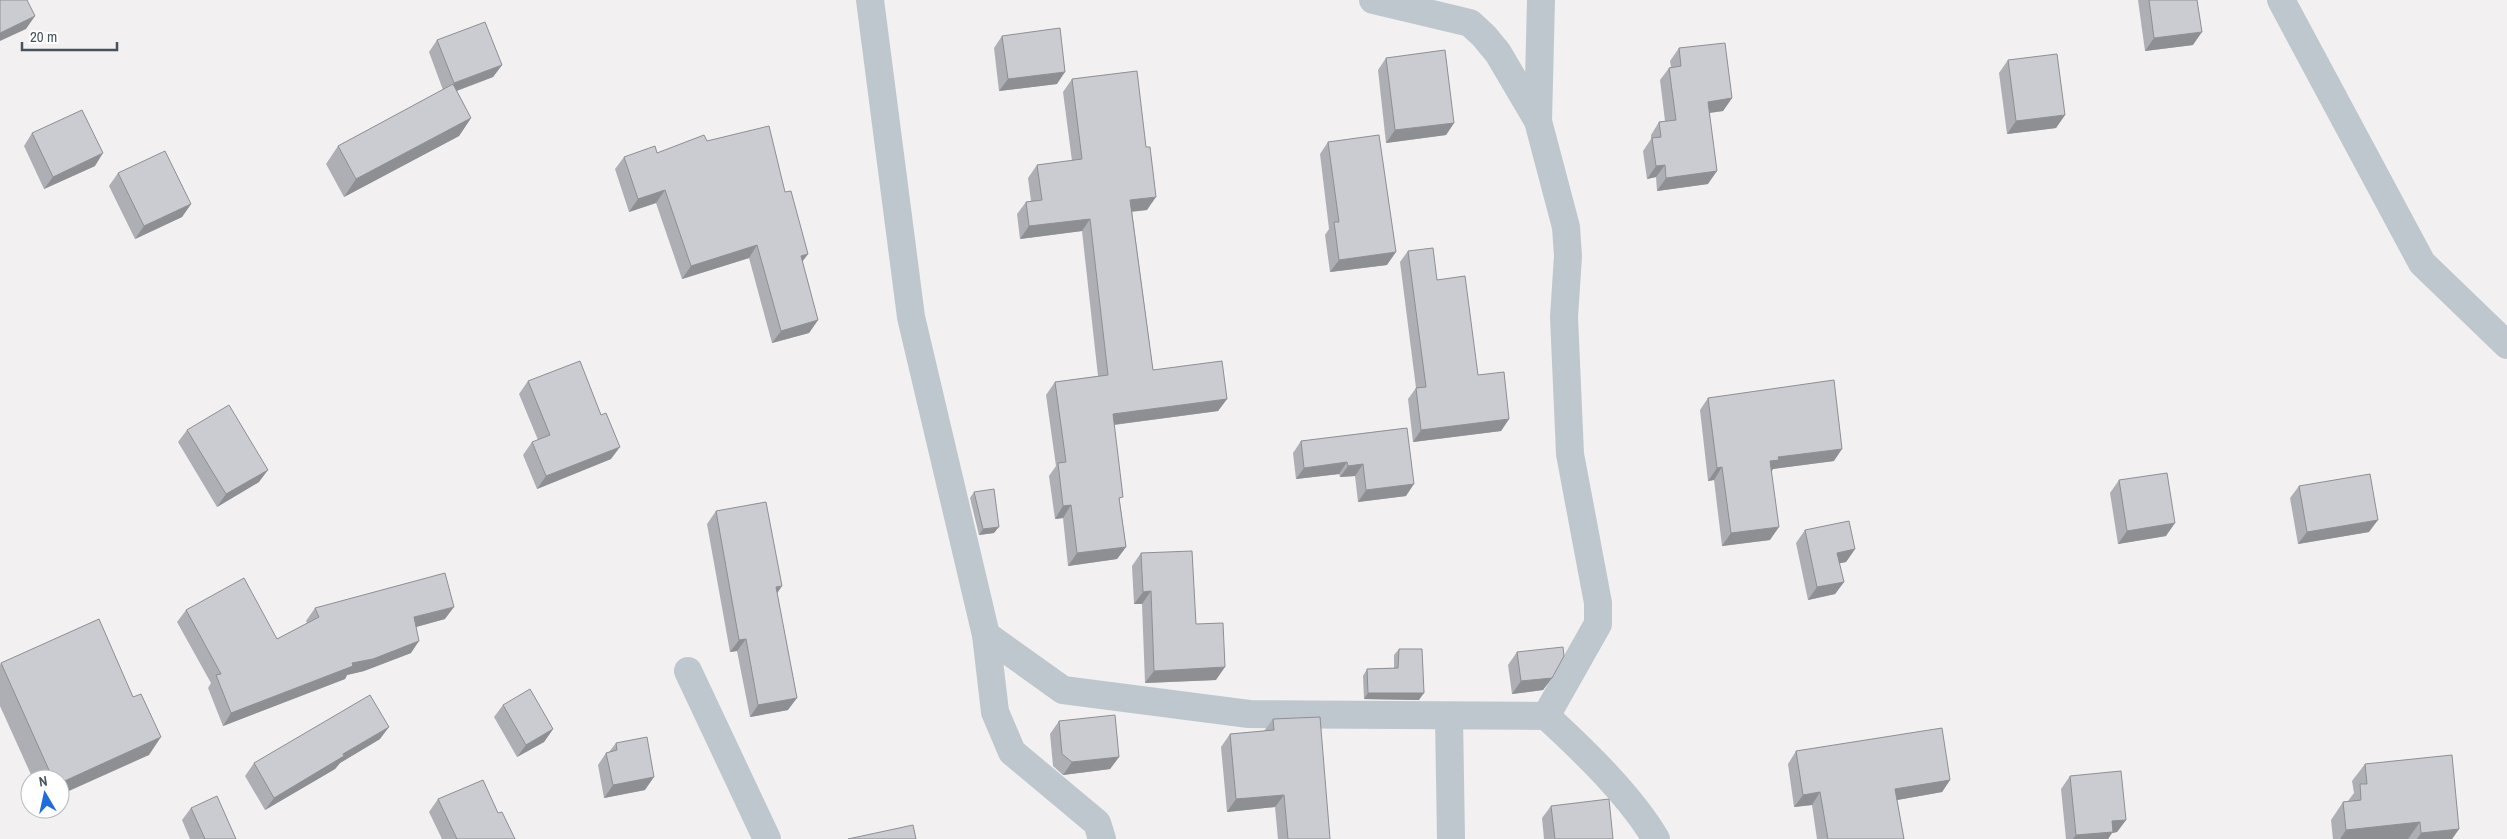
<svg xmlns="http://www.w3.org/2000/svg" width="2507" height="839" font-family="'Archivo Narrow',sans-serif">
<rect width="100%" height="100%" fill="#f2f0f0"/>
<g fill="none" stroke-linecap="round" stroke-linejoin="round">
<g stroke="#bec7ce" stroke-width="28">
<polyline points="870,0 911,317 986,635 995,712 1012,752 1097,823 1102,839"/>
<polyline points="1373,0 1470,23 1484,36 1498,53 1538,121 1566,227 1568,256 1564,317 1570,454 1598,603 1598,624 1546,716"/>
<polyline points="2281,0 2422,263 2507,345"/>
<polyline points="1538,121 1541,0"/>
<path d="M986,635L1063,690L1249,714L1546,716C1583,750 1630,795 1656,839"/>
<polyline points="688,671 767,839"/>
<polyline points="1449,716 1451,839"/>
</g>
</g>
<g fill="#aeafb5">
<polygon points="2138,0 2197,0 2193,45 2145,51"/>
<polygon points="1002,36 1057,84 999,91 994,48"/>
<polygon points="437,40 502,65 493,77 457,91 471,118 459,136 344,197 326,164 338,146 443,90 429,52"/>
<polygon points="1679,48 1732,98 1723,111 1710,113 1708,184 1657,191 1656,177 1647,179 1643,151 1651,139 1651,135 1659,122 1665,121 1660,80 1669,68 1671,67 1670,61"/>
<polygon points="1386,58 1454,123 1446,135 1386,143 1378,70"/>
<polygon points="2008,60 2065,115 2056,128 2007,134 1999,73"/>
<polygon points="1072,79 1147,210 1132,211 1153,370 1227,399 1218,411 1114,425 1120,502 1126,547 1117,559 1068,566 1063,518 1055,519 1049,476 1056,466 1046,395 1055,382 1098,376 1082,231 1020,239 1017,214 1026,202 1031,201 1028,178 1037,165 1072,161 1063,92"/>
<polygon points="32,133 95,166 44,189 24,146"/>
<polygon points="707,141 785,192 808,254 802,262 818,320 809,333 772,343 749,258 682,279 656,203 629,212 615,169 624,157 657,153"/>
<polygon points="1328,142 1387,265 1330,272 1325,235 1329,229 1320,154"/>
<polygon points="118,173 191,204 182,217 135,239 109,186"/>
<polygon points="1408,251 1437,280 1478,375 1509,419 1501,431 1413,442 1408,399 1416,388 1400,262"/>
<polygon points="528,381 601,415 611,459 537,489 523,455 532,442 538,440 519,394"/>
<polygon points="1708,398 1834,461 1773,469 1772,471 1770,540 1722,546 1714,480 1708,481 1700,410"/>
<polygon points="1407,428 1406,496 1358,502 1355,476 1340,477 1339,474 1296,479 1293,453 1301,441"/>
<polygon points="187,430 259,482 217,507 178,442"/>
<polygon points="2119,480 2166,536 2118,544 2110,493"/>
<polygon points="2299,486 2369,532 2298,544 2290,498"/>
<polygon points="974,492 994,533 979,535 970,498"/>
<polygon points="716,511 782,586 777,593 788,710 750,717 737,651 730,652 707,524"/>
<polygon points="1805,530 1855,549 1846,562 1839,563 1844,582 1835,594 1808,600 1796,543"/>
<polygon points="1141,553 1196,624 1216,680 1145,683 1142,604 1134,604 1132,566"/>
<polygon points="315,608 445,619 416,627 411,653 364,671 347,675 345,679 223,726 208,688 211,683 177,622 186,610 277,639 307,623 306,621"/>
<polygon points="1399,649 1419,700 1364,699 1363,676 1367,669 1394,668 1394,655"/>
<polygon points="1517,652 1552,678 1543,690 1512,694 1508,665"/>
<polygon points="1,663 149,755 60,779 33,779 0,706 0,665"/>
<polygon points="503,705 553,729 544,742 517,757 494,717"/>
<polygon points="1273,719 1330,839 1278,839 1275,807 1227,812 1221,747 1230,734 1264,731"/>
<polygon points="1059,721 1119,757 1110,769 1063,775 1053,766 1050,734"/>
<polygon points="380,739 340,763 335,769 265,810 245,776 254,763"/>
<polygon points="616,743 645,790 604,798 598,765 606,753 609,752"/>
<polygon points="1796,751 1950,780 1942,792 1897,800 1904,839 1817,839 1812,805 1794,807 1788,764"/>
<polygon points="2365,764 2459,829 2452,839 2333,839 2331,820 2343,802 2348,801 2354,793 2352,781"/>
<polygon points="2070,776 2126,820 2117,832 2112,833 2108,839 2066,839 2061,789"/>
<polygon points="438,799 498,813 515,839 442,839 429,812"/>
<polygon points="1551,806 1613,839 1544,839 1542,818"/>
<polygon points="191,808 236,839 190,839 182,820"/>
</g>
<g fill="#8d8f93">
<polygon points="35,16 26,29 0,41 0,33"/>
<polygon points="2202,32 2193,45 2145,51 2154,38"/>
<polygon points="502,65 493,77 445,95 454,83"/>
<polygon points="1065,72 1057,84 999,91 1008,79"/>
<polygon points="1732,98 1723,111 1699,114 1708,102"/>
<polygon points="2065,115 2056,128 2007,134 2016,121"/>
<polygon points="471,118 459,136 344,197 356,179"/>
<polygon points="1454,123 1446,135 1386,143 1395,130"/>
<polygon points="103,153 95,166 44,189 53,177"/>
<polygon points="1665,165 1656,177 1647,179 1656,166"/>
<polygon points="1717,171 1708,184 1657,191 1666,178"/>
<polygon points="665,190 656,203 629,212 638,199"/>
<polygon points="1156,197 1147,210 1122,213 1130,200"/>
<polygon points="191,204 182,217 135,239 144,226"/>
<polygon points="1090,219 1082,231 1020,239 1029,226"/>
<polygon points="757,245 749,258 682,279 691,266"/>
<polygon points="1396,252 1387,265 1330,272 1339,260"/>
<polygon points="808,254 799,266 801,256"/>
<polygon points="818,320 809,333 772,343 781,331"/>
<polygon points="1227,399 1218,411 1104,426 1113,414"/>
<polygon points="1509,419 1501,431 1413,442 1421,430"/>
<polygon points="620,447 611,459 537,489 546,476"/>
<polygon points="1842,449 1834,461 1773,469 1770,473 1770,461 1778,457"/>
<polygon points="1347,462 1339,474 1296,479 1304,468"/>
<polygon points="1363,464 1355,476 1340,477 1348,466"/>
<polygon points="1722,467 1714,480 1708,481 1717,468"/>
<polygon points="268,470 259,482 217,507 226,494"/>
<polygon points="1414,484 1406,496 1358,502 1366,490"/>
<polygon points="1071,505 1063,518 1055,519 1063,506"/>
<polygon points="2378,520 2369,532 2298,544 2307,532"/>
<polygon points="2175,523 2166,536 2118,544 2127,531"/>
<polygon points="999,527 994,533 979,535 983,529"/>
<polygon points="1779,527 1770,540 1722,546 1731,533"/>
<polygon points="1126,547 1117,559 1068,566 1077,553"/>
<polygon points="1855,549 1846,562 1828,566 1837,553"/>
<polygon points="1844,582 1835,594 1808,600 1817,587"/>
<polygon points="782,586 773,599 776,587"/>
<polygon points="1151,591 1142,604 1134,604 1143,592"/>
<polygon points="454,607 445,619 405,630 414,617"/>
<polygon points="746,639 737,651 730,652 739,640"/>
<polygon points="419,641 411,653 364,671 347,675 345,679 223,726 231,713 352,663"/>
<polygon points="1225,667 1216,680 1145,683 1154,671"/>
<polygon points="1552,678 1543,690 1512,694 1521,681"/>
<polygon points="1368,693 1424,693 1419,700 1364,699"/>
<polygon points="797,698 788,710 750,717 758,705"/>
<polygon points="389,727 380,739 340,763 335,769 265,810 274,798 343,754"/>
<polygon points="553,729 544,742 517,757 526,745"/>
<polygon points="161,737 149,755 60,795 60,783"/>
<polygon points="1119,757 1110,769 1063,775 1072,762"/>
<polygon points="654,777 645,790 604,798 613,785"/>
<polygon points="1950,780 1942,792 1886,802 1895,789"/>
<polygon points="1820,792 1812,805 1794,807 1803,795"/>
<polygon points="1284,795 1275,807 1227,812 1236,799"/>
<polygon points="2126,820 2117,832 2112,833 2108,839 2073,839 2076,835 2112,821"/>
<polygon points="2420,822 2408,839 2340,839 2346,830"/>
<polygon points="2459,829 2452,839 2417,839 2421,833"/>
</g>
<g fill="#caccd2" stroke="#8d8f93">
<polygon points="0,0 27,0 35,16 0,33"/>
<polygon points="2149,0 2197,0 2202,32 2154,38"/>
<polygon points="485,22 502,65 454,83 437,40"/>
<polygon points="1060,28 1065,72 1008,79 1002,36"/>
<polygon points="1725,43 1732,98 1708,102 1717,171 1666,178 1665,165 1656,166 1652,138 1661,137 1659,122 1676,120 1669,68 1681,66 1679,48"/>
<polygon points="1445,50 1454,123 1395,130 1386,58"/>
<polygon points="2057,54 2065,115 2016,121 2008,60"/>
<polygon points="1137,71 1146,147 1150,147 1156,197 1130,200 1153,370 1222,361 1227,399 1113,414 1123,497 1119,498 1126,547 1077,553 1071,505 1063,506 1058,463 1066,462 1055,382 1108,375 1090,219 1029,226 1026,202 1042,200 1037,165 1082,159 1072,79"/>
<polygon points="453,84 471,118 356,179 338,146"/>
<polygon points="82,110 103,153 53,177 32,133"/>
<polygon points="769,126 785,192 791,191 808,254 801,256 818,320 781,331 757,245 691,266 665,190 638,199 624,157 655,146 657,153 704,135 707,141"/>
<polygon points="1379,135 1396,252 1339,260 1334,222 1339,222 1328,142"/>
<polygon points="165,151 191,204 144,226 118,173"/>
<polygon points="1433,248 1437,280 1465,276 1478,375 1504,372 1509,419 1421,430 1416,388 1426,387 1408,251"/>
<polygon points="580,361 601,415 606,413 620,447 546,476 532,442 550,435 528,381"/>
<polygon points="1834,380 1842,449 1778,457 1779,460 1770,461 1779,527 1731,533 1722,467 1717,468 1708,398"/>
<polygon points="229,405 268,470 226,494 187,430"/>
<polygon points="1407,428 1414,484 1366,490 1363,464 1348,466 1347,462 1304,468 1301,441"/>
<polygon points="2167,473 2175,523 2127,531 2119,480"/>
<polygon points="2370,474 2378,520 2307,532 2299,486"/>
<polygon points="994,489 999,527 983,529 974,492"/>
<polygon points="766,502 782,586 776,587 797,698 758,705 746,639 739,640 716,511"/>
<polygon points="1849,521 1855,549 1837,553 1844,582 1817,587 1805,530"/>
<polygon points="1192,551 1196,624 1223,623 1225,667 1154,671 1151,591 1143,592 1141,553"/>
<polygon points="445,573 454,607 414,617 419,641 373,659 352,663 353,666 231,713 216,675 221,674 186,610 244,578 277,639 319,617 315,608"/>
<polygon points="99,619 133,697 141,694 161,737 60,783 60,779 53,779 1,663"/>
<polygon points="1563,647 1564,656 1552,678 1521,681 1517,652"/>
<polygon points="1399,649 1422,649 1424,693 1368,693 1367,669 1398,668"/>
<polygon points="530,689 553,729 526,745 503,705"/>
<polygon points="370,695 389,727 343,754 344,756 274,798 254,763"/>
<polygon points="1115,715 1119,757 1072,762 1062,754 1059,721"/>
<polygon points="1320,717 1330,839 1288,839 1284,795 1236,799 1230,734 1274,730 1273,719"/>
<polygon points="1942,728 1950,780 1895,789 1904,839 1828,839 1820,792 1803,795 1796,751"/>
<polygon points="647,737 654,777 613,785 606,753 617,750 616,743"/>
<polygon points="2452,755 2459,829 2421,833 2420,822 2346,830 2343,802 2361,800 2360,784 2367,784 2365,764"/>
<polygon points="2121,771 2126,820 2112,821 2113,832 2076,835 2070,776"/>
<polygon points="483,780 498,813 502,812 515,839 457,839 438,799"/>
<polygon points="217,796 236,839 205,839 191,808"/>
<polygon points="1609,799 1613,839 1555,839 1551,806"/>
<polygon points="913,825 916,839 848,839"/>
</g>
<g transform="translate(45 794) rotate(351)"><circle r="24" fill="#ffffff" stroke="#b6babe"/>
<path d="M0-4L9 19L0 12L-9 19Z" fill="#1e6dde"/>
<text y="-8" font-size="14" font-weight="bold" text-anchor="middle" fill="#48525d">N</text>
</g>
<path d="M22 42v8h95v-8" fill="none" stroke="#48525d" stroke-width="2.5"/>
<text x="30" y="42" font-size="15" fill="#48525d" stroke="#ffffff" stroke-width="4" paint-order="stroke">20 m</text>
</svg>
